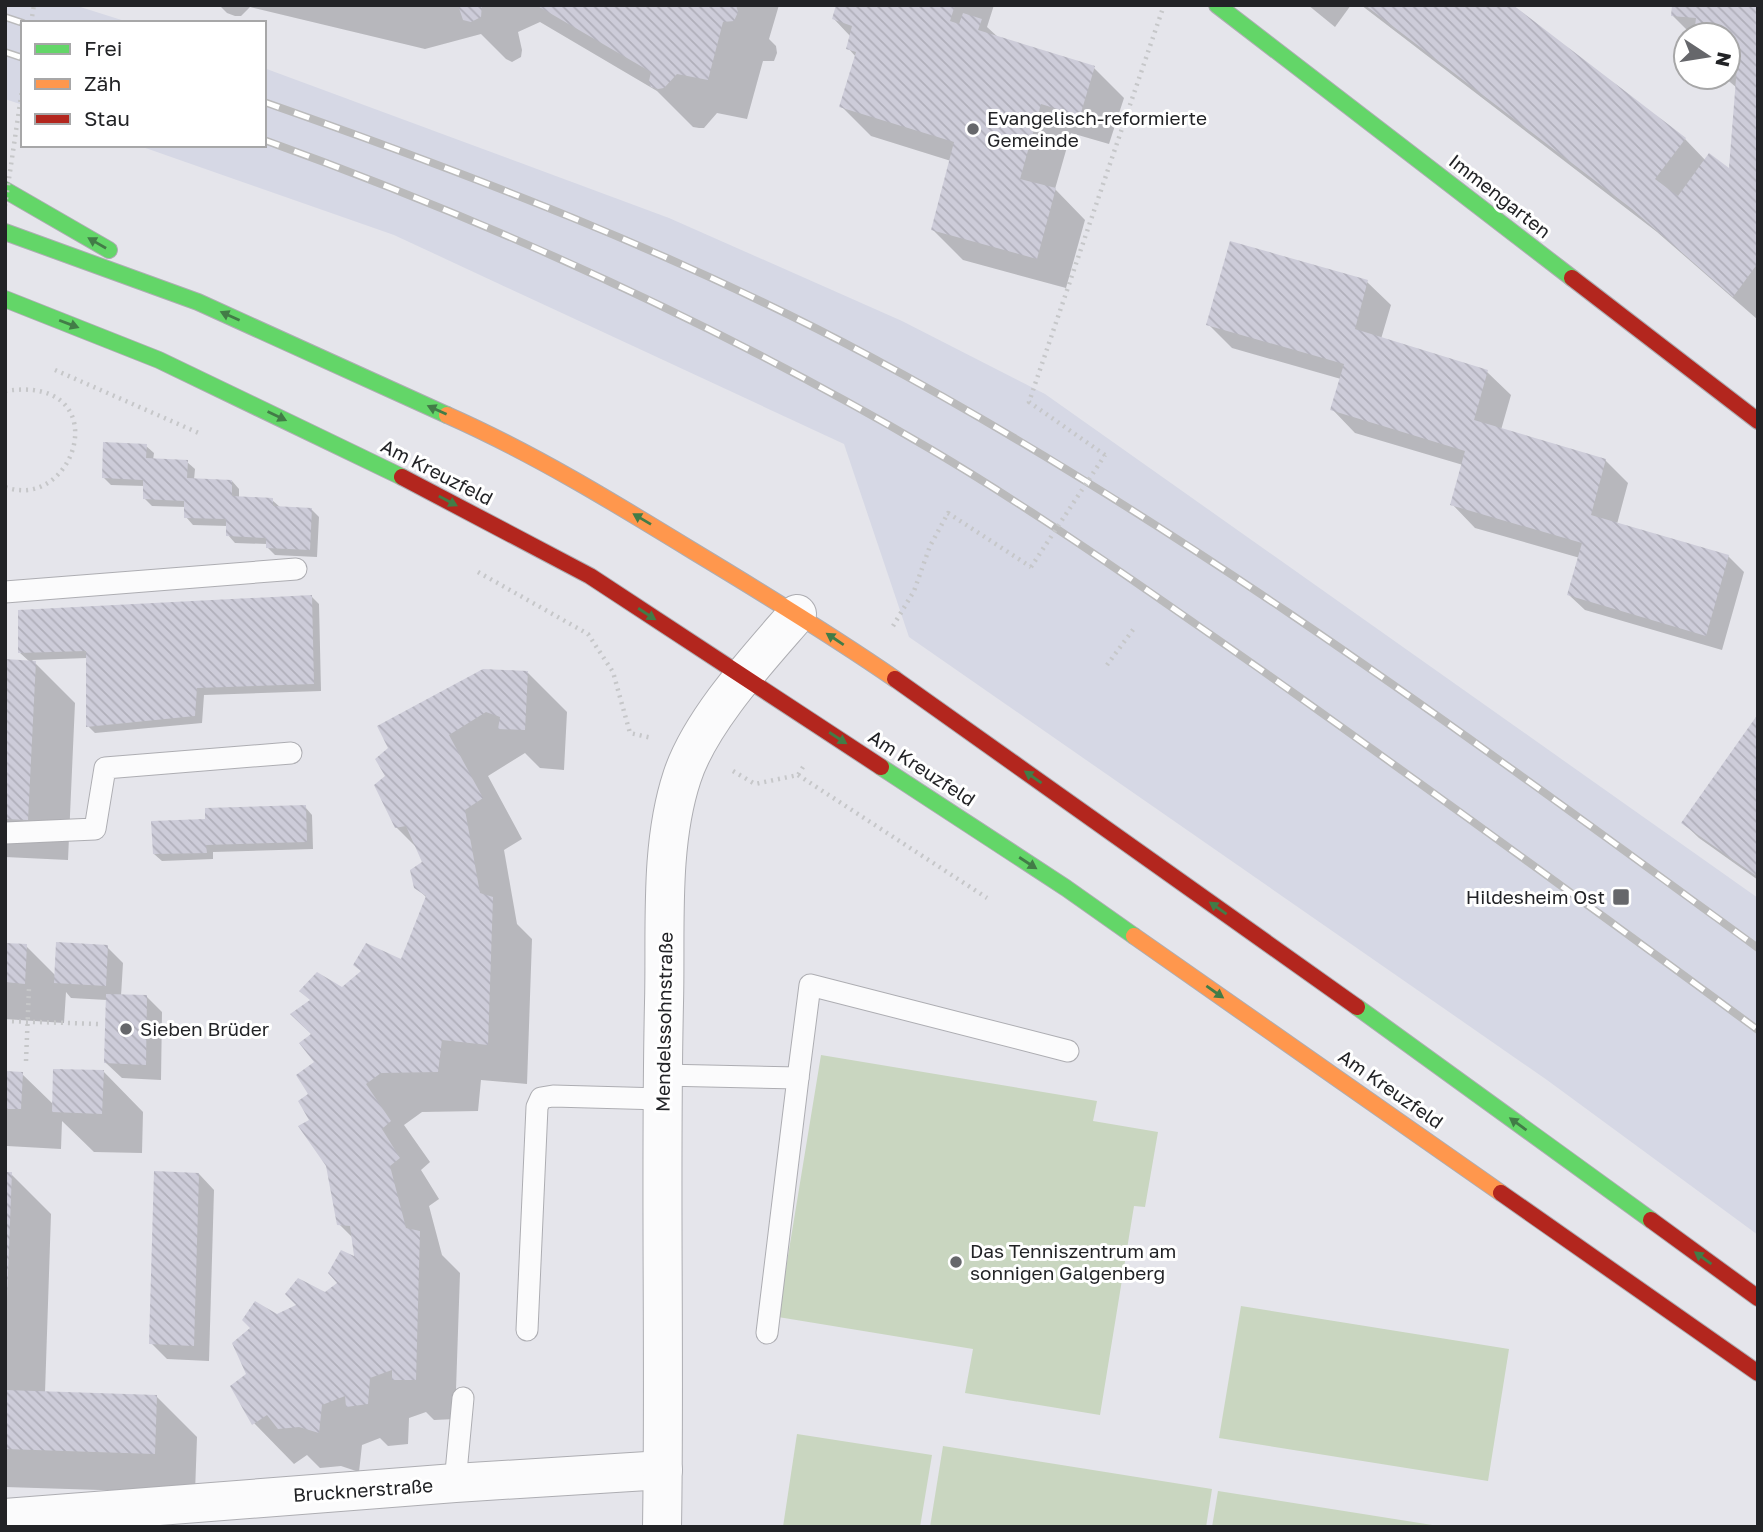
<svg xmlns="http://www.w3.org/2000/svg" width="1763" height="1532" font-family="'Golos Text',sans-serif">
<defs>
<pattern id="building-back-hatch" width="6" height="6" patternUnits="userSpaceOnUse" patternTransform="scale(1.75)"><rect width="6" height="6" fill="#cdccd9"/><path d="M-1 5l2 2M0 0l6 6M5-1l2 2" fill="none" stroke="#b0afba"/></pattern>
</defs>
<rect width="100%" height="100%" fill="#e5e5eb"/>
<g fill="#d6d8e5">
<polygon points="5,5 74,5 131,23 23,23 23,105 5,99"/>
<polygon points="264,68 669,218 902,321 1045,394 1758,898 1758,1235 1547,1080 909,637 844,444 394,235 137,145 264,145"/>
</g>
<g fill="#c9d6c0">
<polygon points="821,1055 1097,1101 1093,1121 1158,1132 1145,1207 1134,1206 1100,1415 965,1393 973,1349 778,1317"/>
<polygon points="1241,1306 1509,1349 1488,1481 1219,1438"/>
<polygon points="797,1434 932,1455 920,1527 783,1527"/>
<polygon points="943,1446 1212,1489 1206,1527 930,1527"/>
<polygon points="1218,1491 1445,1527 1212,1527"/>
</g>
<g fill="#0003">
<polygon points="219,5 779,5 769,39 776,46 777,53 774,61 763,61 747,119 717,113 704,128 699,128 693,127 657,91 540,22 518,32 522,50 521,57 512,62 506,59 481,34 425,49 250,7 241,16 235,16 227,13"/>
<polygon points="838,5 994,5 987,27 999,38 1094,68 1124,98 1109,144 1071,133 1055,189 1085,220 1066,288 963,260 933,230 951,161 871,136 841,106 856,57 848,48 851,37 834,19"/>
<polygon points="1308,5 1351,5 1335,27"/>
<polygon points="1361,5 1507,5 1685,139 1706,161 1730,172 1737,88 1724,77 1728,77 1728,35 1692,35 1672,15 1758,5 1757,319 1657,232"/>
<polygon points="1367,282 1391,305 1381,339 1487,372 1511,395 1501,430 1605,460 1628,483 1617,524 1728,556 1744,572 1722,650 1585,610 1569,595 1580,558 1475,528 1452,504 1463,465 1355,433 1332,409 1341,379 1232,348 1208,324"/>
<polygon points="146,446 154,453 153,460 187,462 195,469 194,480 232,481 239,489 239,498 272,500 281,508 311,509 319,517 317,557 275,555 267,547 267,544 235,543 228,535 228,526 193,525 186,517 186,507 152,506 144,498 145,486 111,485 103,477"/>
<polygon points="312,597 319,604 321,691 204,695 202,723 95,733 88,726 87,658 32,660 75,703 68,860 5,857 5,661 30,662 19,652"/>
<polygon points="527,672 567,712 564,770 540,768 525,753 488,776 522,839 504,850 517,924 532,939 527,1084 481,1080 478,1111 422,1112 404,1125 430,1162 421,1170 439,1199 429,1206 442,1255 460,1273 455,1419 434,1420 426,1412 409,1418 408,1444 388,1446 380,1438 362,1445 359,1472 341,1466 320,1468 307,1455 294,1464 254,1423 249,1375 277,1316 325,1294 340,1283 356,1259 354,1239 339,1224 328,1165 311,1121 311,1094 316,1063 313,1034 342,989 402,961 427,898 416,887 424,863 417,848 396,827 376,785"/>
<polygon points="1758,717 1758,880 1699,838 1683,823"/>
<polygon points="305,807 312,815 313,849 213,852 213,859 162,861 154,854 207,821"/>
<polygon points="5,944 26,946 56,976 107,947 123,963 121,996 147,997 162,1012 161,1080 122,1078 106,1063 107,1000 71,998 66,992 64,1023 5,1019"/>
<polygon points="103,1071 143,1112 142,1153 94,1152 62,1121 61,1149 7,1146 5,1168 5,1073 22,1074 54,1105"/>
<polygon points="5,1173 11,1174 51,1214 45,1393 156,1396 197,1437 195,1493 5,1487"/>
<polygon points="199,1174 214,1190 209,1361 167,1359 151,1343"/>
</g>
<g fill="url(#building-back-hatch)">
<polygon points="458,5 482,5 481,17 471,22 463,20"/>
<polygon points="536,5 736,5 738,12 734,21 723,22 708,80 677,74 664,88 658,89 651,87 649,81 651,72"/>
<polygon points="836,5 955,5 950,21 959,24 963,13 982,19 978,30 1095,66 1080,116 1041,104 1020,179 1056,188 1037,259 931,230 954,142 839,107 856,52 846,49 852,26 832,19"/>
<polygon points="1365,5 1513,5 1686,138 1655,179 1678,196 1709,153 1729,168 1738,53 1728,52 1728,35 1694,35 1696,18 1671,16 1672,5 1758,5 1758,263 1733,297 1632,209"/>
<polygon points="1230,241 1368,280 1355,329 1488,370 1474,420 1606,459 1591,515 1729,555 1706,636 1567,595 1582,543 1450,505 1465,451 1330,410 1344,364 1206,325"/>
<polygon points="103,442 147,444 146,458 188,460 187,478 232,480 232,496 273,498 273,506 312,508 310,550 266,548 266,538 226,536 226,519 184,518 184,501 143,499 143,480 102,478"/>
<polygon points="312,595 314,684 197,688 195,716 86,727 86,651 18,653 18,610"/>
<polygon points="5,659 36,661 28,820 5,819"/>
<polygon points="483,669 528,671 525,730 498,729 500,717 486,712 449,735 483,798 465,810 480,893 493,897 488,1045 442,1040 438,1072 381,1073 366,1084 391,1121 382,1129 400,1158 390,1166 406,1228 420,1231 416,1380 392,1380 392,1370 370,1378 368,1404 346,1407 345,1396 322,1405 319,1433 299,1427 278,1429 267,1415 252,1425 230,1386 246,1374 232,1343 250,1328 242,1320 255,1301 277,1314 296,1305 285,1294 298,1278 325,1292 337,1283 328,1273 341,1250 354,1256 350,1226 337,1225 326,1166 298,1126 309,1120 298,1101 308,1094 296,1075 314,1062 299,1043 311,1034 290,1014 310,1000 299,991 317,972 342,987 361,971 353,965 366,943 401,959 426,896 414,888 410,870 422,862 406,826 395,828 374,785 385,776 375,759 388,748 377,726"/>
<polygon points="1758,714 1758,871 1755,875 1681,823"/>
<polygon points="306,805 307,842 206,845 207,853 153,854 151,821 205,819 205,808"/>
<polygon points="56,942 108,945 106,986 54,983"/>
<polygon points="5,943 27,944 25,984 5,982"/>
<polygon points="106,994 147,995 146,1065 104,1063"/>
<polygon points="53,1069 104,1070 102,1114 52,1112"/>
<polygon points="5,1071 23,1072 21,1109 5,1109"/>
<polygon points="154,1171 199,1173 194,1346 149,1344"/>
<polygon points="5,1172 12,1172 7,1298 5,1298"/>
<polygon points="5,1390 157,1395 155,1454 5,1449"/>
</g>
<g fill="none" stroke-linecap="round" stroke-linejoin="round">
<defs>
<g id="lane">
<polyline points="5,592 296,569"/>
<polyline points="5,833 95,829 105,768 291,753"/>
<polyline points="662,1075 798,1078 810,985 1068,1051"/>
<polyline points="527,1330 537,1107 541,1098 553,1096 662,1099"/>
<polyline points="767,1333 798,1078"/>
<polyline points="455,1483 463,1398"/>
</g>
<g id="street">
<polyline points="5,1518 455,1483 663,1470"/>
<path d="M662,1527C665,1352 660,1178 664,1003C666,930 659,847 682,777C700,721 758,659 797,614"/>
</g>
<g id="fast">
<polyline points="1217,5 1572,278"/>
<polyline points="5,190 109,250"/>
<polyline points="5,232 198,302 447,415"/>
<polyline points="5,299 159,360 402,477"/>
<polyline points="881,767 1066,888 1134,936"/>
<polyline points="1357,1007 1651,1220"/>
</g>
<g id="slow">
<path d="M447,415C533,453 613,502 693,551C761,592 830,634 895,679"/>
<polyline points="1134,936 1501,1193"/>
</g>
<g id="jam">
<polyline points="1572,278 1758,421"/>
<polyline points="402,477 590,576 881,767"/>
<polyline points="895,679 1357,1007"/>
<polyline points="1501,1193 1758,1373"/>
<polyline points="1651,1220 1758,1298"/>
</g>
</defs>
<use href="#lane" stroke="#adadb2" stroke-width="23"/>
<use href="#street" stroke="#adadb2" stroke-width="40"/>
<use href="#fast" stroke="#adadb2" stroke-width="18"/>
<use href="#slow" stroke="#adadb2" stroke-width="18"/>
<use href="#jam" stroke="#adadb2" stroke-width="18"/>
<g stroke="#c6c7c9" stroke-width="4.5" stroke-dasharray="2 5" stroke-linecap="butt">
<polyline points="31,23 34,5"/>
<polyline points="55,370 201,434"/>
<path d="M5,391C118,374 77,513 5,487"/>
<polyline points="1105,455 1029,402 1164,5"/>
<polyline points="478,572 588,634 613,672 630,733 652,738"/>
<polyline points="893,626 914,591 930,546 948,513 1031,567"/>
<polyline points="1107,665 1135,627"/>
<polyline points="733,771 755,784 798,775 803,767"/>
<polyline points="798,775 987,898"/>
<polyline points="5,1021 99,1024"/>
<polyline points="26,1061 29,988"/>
</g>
<use href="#lane" stroke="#fbfbfc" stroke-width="21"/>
<use href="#street" stroke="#fbfbfc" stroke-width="38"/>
<use href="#fast" stroke="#63d668" stroke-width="16"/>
<use href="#slow" stroke="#ff974d" stroke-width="16"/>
<use href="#jam" stroke="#b3261e" stroke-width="16"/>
<defs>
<g id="rail">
<polyline points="5,17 23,23"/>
<polyline points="5,52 23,58"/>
<path d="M264,102C472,175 677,253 871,357C1184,525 1471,739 1758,948"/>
<path d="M264,140C497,224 719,325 932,450C1048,519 1157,597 1267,674C1432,791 1595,910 1758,1030"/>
</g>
</defs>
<use href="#rail" stroke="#bababb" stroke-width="8"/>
<use href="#rail" stroke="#fff" stroke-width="5" stroke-dasharray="16" stroke-linecap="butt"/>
<g stroke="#c6c7c9" stroke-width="4.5" stroke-dasharray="2 5" stroke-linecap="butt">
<polyline points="5,206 23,83"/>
<polyline points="1031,567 1105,455"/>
</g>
</g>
<defs><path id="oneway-solid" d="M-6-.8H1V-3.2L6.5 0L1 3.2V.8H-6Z" transform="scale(1.75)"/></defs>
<g fill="#427c47">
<use href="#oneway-solid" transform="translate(97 243) rotate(-150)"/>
<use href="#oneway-solid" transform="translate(230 316) rotate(-156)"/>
<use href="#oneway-solid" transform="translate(69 324) rotate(21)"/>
<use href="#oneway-solid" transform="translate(437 410) rotate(-156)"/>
<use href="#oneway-solid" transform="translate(277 416) rotate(26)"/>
<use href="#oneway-solid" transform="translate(448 501) rotate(28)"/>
<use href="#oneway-solid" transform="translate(642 519) rotate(-149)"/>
<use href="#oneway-solid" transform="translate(647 614) rotate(33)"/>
<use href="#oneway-solid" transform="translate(835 639) rotate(-146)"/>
<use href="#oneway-solid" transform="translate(838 738) rotate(33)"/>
<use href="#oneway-solid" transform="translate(1033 777) rotate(-145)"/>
<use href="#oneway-solid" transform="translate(1028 863) rotate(33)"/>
<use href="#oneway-solid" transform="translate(1218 908) rotate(-145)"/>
<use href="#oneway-solid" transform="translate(1215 992) rotate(35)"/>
<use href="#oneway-solid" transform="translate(1518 1124) rotate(-144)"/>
<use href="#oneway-solid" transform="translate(1703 1258) rotate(-144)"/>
</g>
<g fill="#66676b" stroke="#fff" stroke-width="2.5">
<circle cx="973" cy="129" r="7"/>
<rect x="1612" y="888" width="18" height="18" rx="3.5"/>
<circle cx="126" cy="1029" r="7"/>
<circle cx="956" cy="1262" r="7"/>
</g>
<g text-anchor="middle" stroke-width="6" stroke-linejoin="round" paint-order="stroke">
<g font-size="19" fill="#222326" stroke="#fff" text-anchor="start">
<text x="987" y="125">Evangelisch-reformierte<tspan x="987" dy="22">Gemeinde</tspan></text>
<text x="1605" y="904" text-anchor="end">Hildesheim Ost</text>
<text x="140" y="1036">Sieben Brüder</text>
<text x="970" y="1258">Das Tenniszentrum am<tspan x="970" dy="22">sonnigen Galgenberg</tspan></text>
</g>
<g font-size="19" fill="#222326" stroke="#fff">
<text transform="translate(1500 196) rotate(38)" y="7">Immengarten</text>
<text transform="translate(437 472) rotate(27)" y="7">Am Kreuzfeld</text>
<text transform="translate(922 768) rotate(33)" y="7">Am Kreuzfeld</text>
<text transform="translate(664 1022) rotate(-89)" y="7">Mendelssohnstraße</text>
<text transform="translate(1391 1089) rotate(35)" y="7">Am Kreuzfeld</text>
<text transform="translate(363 1490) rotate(-4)" y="7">Brucknerstraße</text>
</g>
</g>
<rect width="1763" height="1532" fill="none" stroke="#222326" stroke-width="14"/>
<rect x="21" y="21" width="245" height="126" fill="#ffffff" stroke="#a7a7a8" stroke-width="2"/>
<rect x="35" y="44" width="35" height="10" fill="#63d668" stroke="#a7a7a8" stroke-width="2"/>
<text x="84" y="56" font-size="21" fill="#222326">Frei</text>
<rect x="35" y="79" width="35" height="10" fill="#ff974d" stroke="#a7a7a8" stroke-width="2"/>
<text x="84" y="91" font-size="21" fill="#222326">Zäh</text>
<rect x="35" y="114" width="35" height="10" fill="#b3261e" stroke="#a7a7a8" stroke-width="2"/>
<text x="84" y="126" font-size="21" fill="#222326">Stau</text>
<g transform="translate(1707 56) rotate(102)"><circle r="33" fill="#ffffff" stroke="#a7a7a8" stroke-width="2"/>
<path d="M0-5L12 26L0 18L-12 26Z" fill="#66676b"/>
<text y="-10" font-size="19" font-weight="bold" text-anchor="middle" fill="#222326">N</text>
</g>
</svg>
